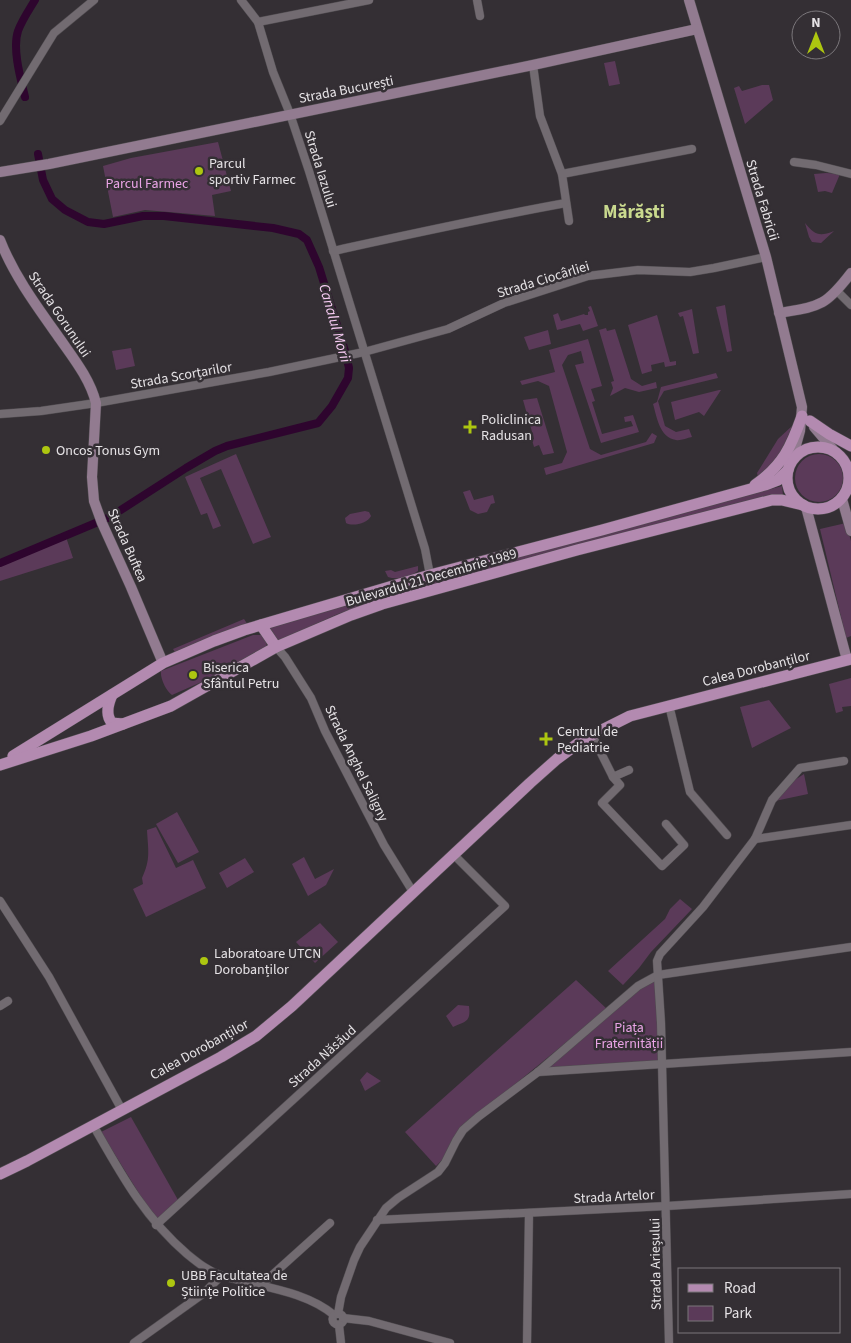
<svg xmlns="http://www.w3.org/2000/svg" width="851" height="1343" font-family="'Source Sans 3',sans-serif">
<rect width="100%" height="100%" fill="#342f34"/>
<g fill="#5b3a59">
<polygon points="615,61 620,84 609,86 604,63"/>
<polygon points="762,85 769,85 773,100 745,124 734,88 739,86 742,91"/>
<polygon points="218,142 231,191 212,195 215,216 145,210 113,217 103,166 131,158"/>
<polygon points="826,173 840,174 832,193 825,191 818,192 814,174"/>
<path d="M805,223C815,235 819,237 834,231L821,243L812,242L809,237Z"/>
<polygon points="725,305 732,351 727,352 716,307"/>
<polygon points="591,306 598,326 583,331 580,324 557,330 553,315 558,313 561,321 584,314 585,315 588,315 588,312 590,311 588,307"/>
<polygon points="692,309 699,353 693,354 683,316 680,317 678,313"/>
<polygon points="657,315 670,362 676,361 676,365 665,367 664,362 651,365 652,371 642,374 628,325"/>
<polygon points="606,328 607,331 615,329 631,379 642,386 656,382 657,388 639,392 625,388 610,396 613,388 611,382 614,381 599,330"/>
<polygon points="548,330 551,344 529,350 524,337"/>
<polygon points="588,339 602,386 591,389 595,401 592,402 602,434 633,426 631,421 625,422 624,417 633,415 639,432 601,443 575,365 584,363 581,351 568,355 562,365 590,449 601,455 646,442 652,433 657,436 654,443 546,475 544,468 562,463 567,452 549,386 538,381 522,385 520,381 555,372 549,350"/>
<polygon points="131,348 135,366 116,370 112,351"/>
<path d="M716,373L718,378L664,391L658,401L665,426L676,432L689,429L692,437C687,438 680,441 676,440C659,437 657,417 653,404L657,402L661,387Z"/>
<polygon points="719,390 721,390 704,416 699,412 675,420 671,402"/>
<polygon points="537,398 554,453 543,455 539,445 534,447 532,440 534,439 523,400"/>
<polygon points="792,426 789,434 777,460 758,477 757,473 778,439"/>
<circle cx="819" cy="478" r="24"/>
<polygon points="236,454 271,537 253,544 221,469 200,478 221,526 213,529 207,513 201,515 185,477"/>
<polygon points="782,486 783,495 375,602 338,614 276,642 267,626 394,590"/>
<polygon points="470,490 474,500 493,495 495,503 491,504 487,512 478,514 470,510 463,492"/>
<path d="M365,511L369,512L371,516C368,523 353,527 346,523L345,518L350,514Z"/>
<polygon points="846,523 851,541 851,636 846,638 820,529"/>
<polygon points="66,537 73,558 0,581 0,565"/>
<path d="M418,566V571C410,577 397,580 388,577L385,571L391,570L395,572Z"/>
<polygon points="244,619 248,625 176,654 173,649"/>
<path d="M253,635H261C265,639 269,643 265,648L222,673L172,695C166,691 160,678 161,671Z"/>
<polygon points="851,678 851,706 842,707 843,711 836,713 829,684"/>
<polygon points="769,700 791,728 752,748 740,707"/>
<polygon points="804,774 808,794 775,801 790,783"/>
<polygon points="177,812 199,852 178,863 156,824"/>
<path d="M156,827L176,868L193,860L206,888L146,917L133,889L143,884L142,878C151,859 148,850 147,830Z"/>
<polygon points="304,857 315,879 334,869 326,885 308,896 292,864"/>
<polygon points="245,858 254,872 227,888 219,873"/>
<polygon points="680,899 692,909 651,952 639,968 623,985 608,971 665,919 670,909"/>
<polygon points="320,923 338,942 315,963 296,942"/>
<polygon points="658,975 661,1065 538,1072 623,1000"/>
<polygon points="576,980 607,1009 458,1131 444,1158 436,1166 405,1132"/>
<path d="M458,1005L469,1006C471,1022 466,1021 453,1027L446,1016Z"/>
<polygon points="367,1072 381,1081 365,1091 360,1080"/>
<polygon points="131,1117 178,1200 156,1221 101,1132"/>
</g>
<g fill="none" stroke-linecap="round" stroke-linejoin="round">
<g stroke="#2e052e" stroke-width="8">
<path d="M25,97C21,80 12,49 18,31C22,20 29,10 35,0"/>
<polyline points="0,563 110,517 186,468 215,451 227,446 318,423 332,406 348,378 349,368 345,351 319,267 307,240 299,234 273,228 164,216 143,216 104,224 88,222 65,210 52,199 43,180 38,154"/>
</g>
<defs>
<g id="street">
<polyline points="241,0 258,22 273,72 290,114 309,171 425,549 430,575"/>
<polyline points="477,0 480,16"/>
<polyline points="258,22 369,0"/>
<polyline points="533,65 540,116 562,174 569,221"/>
<polyline points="0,121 54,33 94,0"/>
<polyline points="794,162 816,165 851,174"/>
<polyline points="562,174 692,149"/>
<path d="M333,251C411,234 488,217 566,203"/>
<polyline points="837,291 851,305"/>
<polyline points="0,414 41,411 96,403 269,372 364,352 448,329 504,303 588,276 638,270 690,272 714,268 766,257"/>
<polyline points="276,647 285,657 311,698 325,731 384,845 413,892"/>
<polyline points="669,705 690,792 727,835"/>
<polyline points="592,735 613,777 629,770"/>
<polyline points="613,777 620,785 602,803 662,866 684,845 666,824"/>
<polyline points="755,839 851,825"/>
<polyline points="0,901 49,977 122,1110"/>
<polyline points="0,1006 8,1001"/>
<polyline points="538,1072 851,1052"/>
<path d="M93,1125C121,1174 144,1217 187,1254C198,1263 209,1272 223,1276C259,1287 304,1290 334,1315"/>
<polyline points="377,1220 667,1206 851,1194"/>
<polyline points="156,1225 505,906 454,855"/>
<polyline points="260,1286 330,1223"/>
<circle cx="338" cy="1319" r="5.5"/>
<polyline points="338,1314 341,1297 354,1260 360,1247 386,1208 398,1198 438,1172 445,1163 456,1141 463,1130 478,1117 538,1072 638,986 658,975 851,947"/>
<polyline points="343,1318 369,1321 450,1343"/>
<polyline points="339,1325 341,1343"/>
<polyline points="134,1343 204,1293 221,1276"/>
<polyline points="527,1343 529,1213"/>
<polyline points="669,1343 661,1023 657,961 660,954 703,907 755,839 772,800 800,768 844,761"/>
</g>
<g id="secondary">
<polyline points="689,0 766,257 802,407 800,431 791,463"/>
<polyline points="0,172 49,164 533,65 697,29"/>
<path d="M0,240C14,276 38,308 60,339C74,359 90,379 96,403L92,477L94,501L102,523L131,587L163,663"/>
<path d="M779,313C820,306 825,307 851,273"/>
<polyline points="814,427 837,454"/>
<polyline points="842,499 851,531"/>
<polyline points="806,507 847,660"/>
</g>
<g id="primary">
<polyline points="810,421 829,434 851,446"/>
<circle cx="818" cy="478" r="31"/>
<path d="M755,485C783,465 791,447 802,416"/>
<polyline points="261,625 276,647"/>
<path d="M112,695C108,704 105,715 112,723L123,724"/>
<polyline points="13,756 163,663 214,641 244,630 430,575 602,530 765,485 778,480 788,470"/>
<polyline points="0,765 91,736 171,706 276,647 351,615 382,604 577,550 772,500 782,500 803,505"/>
<polyline points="0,1174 27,1161 221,1057 256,1036 292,1006 530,783 557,759 584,739 630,716 851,659"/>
</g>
</defs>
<use href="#street" stroke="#504c50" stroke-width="9"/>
<use href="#secondary" stroke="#504c50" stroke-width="11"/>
<use href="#primary" stroke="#504c50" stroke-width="12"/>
<use href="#street" stroke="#726b71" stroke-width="8"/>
<use href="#secondary" stroke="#927b90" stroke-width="10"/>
<use href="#primary" stroke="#b38ab0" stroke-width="11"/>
</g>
<g fill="#adc610" stroke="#342f34" stroke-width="2">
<circle cx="199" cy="171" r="5"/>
<path d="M467.5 419.5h5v5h5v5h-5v5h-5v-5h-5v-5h5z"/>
<circle cx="46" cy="450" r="5"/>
<circle cx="193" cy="675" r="5"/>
<path d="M543.5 731.5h5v5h5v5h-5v5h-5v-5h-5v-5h5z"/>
<circle cx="204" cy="961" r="5"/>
<circle cx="171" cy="1283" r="5"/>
</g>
<g text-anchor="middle" stroke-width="5" stroke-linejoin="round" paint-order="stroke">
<g font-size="14" fill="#e5e2e5" stroke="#342f34">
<text transform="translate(346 89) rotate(-11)" y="5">Strada București</text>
<text transform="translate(321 169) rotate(73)" y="5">Strada Iazului</text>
<text transform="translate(763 200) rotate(73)" y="5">Strada Fabricii</text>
<text transform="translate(543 279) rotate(-17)" y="5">Strada Ciocârliei</text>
<text transform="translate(60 314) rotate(56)" y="5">Strada Gorunului</text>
<text transform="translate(181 375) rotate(-10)" y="5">Strada Scorțarilor</text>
<text transform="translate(128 545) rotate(66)" y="5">Strada Buftea</text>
<text transform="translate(431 577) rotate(-16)" y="5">Bulevardul 21 Decembrie 1989</text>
<text transform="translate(756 668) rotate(-14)" y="5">Calea Dorobanților</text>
<text transform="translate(357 763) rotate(64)" y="5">Strada Anghel Saligny</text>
<text transform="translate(199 1049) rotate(-29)" y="5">Calea Dorobanților</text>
<text transform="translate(322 1056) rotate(-42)" y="5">Strada Năsăud</text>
<text transform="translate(614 1196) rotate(-3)" y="5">Strada Artelor</text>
<text transform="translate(655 1264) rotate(-91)" y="5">Strada Arieșului</text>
</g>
<g font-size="14" fill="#e5e2e5" stroke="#342f34" text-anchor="start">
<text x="209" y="168">Parcul<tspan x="209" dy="16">sportiv Farmec</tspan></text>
<text x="481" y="424">Policlinica<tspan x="481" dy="16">Radusan</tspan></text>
<text x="56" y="455">Oncos Tonus Gym</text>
<text x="203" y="672">Biserica<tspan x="203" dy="16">Sfântul Petru</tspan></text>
<text x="557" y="736">Centrul de<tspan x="557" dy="16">Pediatrie</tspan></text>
<text x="214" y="958">Laboratoare UTCN<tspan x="214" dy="16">Dorobanților</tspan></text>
<text x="181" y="1280">UBB Facultatea de<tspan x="181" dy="16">Științe Politice</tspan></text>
</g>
<g font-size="14" fill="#eaa4e6" stroke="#342f34">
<text x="147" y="188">Parcul Farmec</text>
<text x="629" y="1032">Piața<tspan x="629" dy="16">Fraternității</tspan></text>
</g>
<g font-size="15" font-style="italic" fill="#f8ccf4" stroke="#342f34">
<text transform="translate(335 323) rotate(74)" y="5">Canalul Morii</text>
</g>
<g font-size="19" font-weight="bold" fill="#c9d98e" stroke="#342f34">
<text x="634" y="218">Mărăști</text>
</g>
</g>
<rect x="678" y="1268" width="162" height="65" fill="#342f34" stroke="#7b777b"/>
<rect x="688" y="1284" width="25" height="8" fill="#b38ab0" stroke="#7b777b"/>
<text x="724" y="1293" font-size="15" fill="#e5e2e5">Road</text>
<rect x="688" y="1306" width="25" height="15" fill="#5b3a59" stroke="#7b777b"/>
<text x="724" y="1318" font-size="15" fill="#e5e2e5">Park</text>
<g transform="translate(816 35)"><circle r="24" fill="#342f34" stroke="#7b777b"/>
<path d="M0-4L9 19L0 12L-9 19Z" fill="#adc610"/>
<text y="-8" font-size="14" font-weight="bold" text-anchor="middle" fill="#e5e2e5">N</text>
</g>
</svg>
